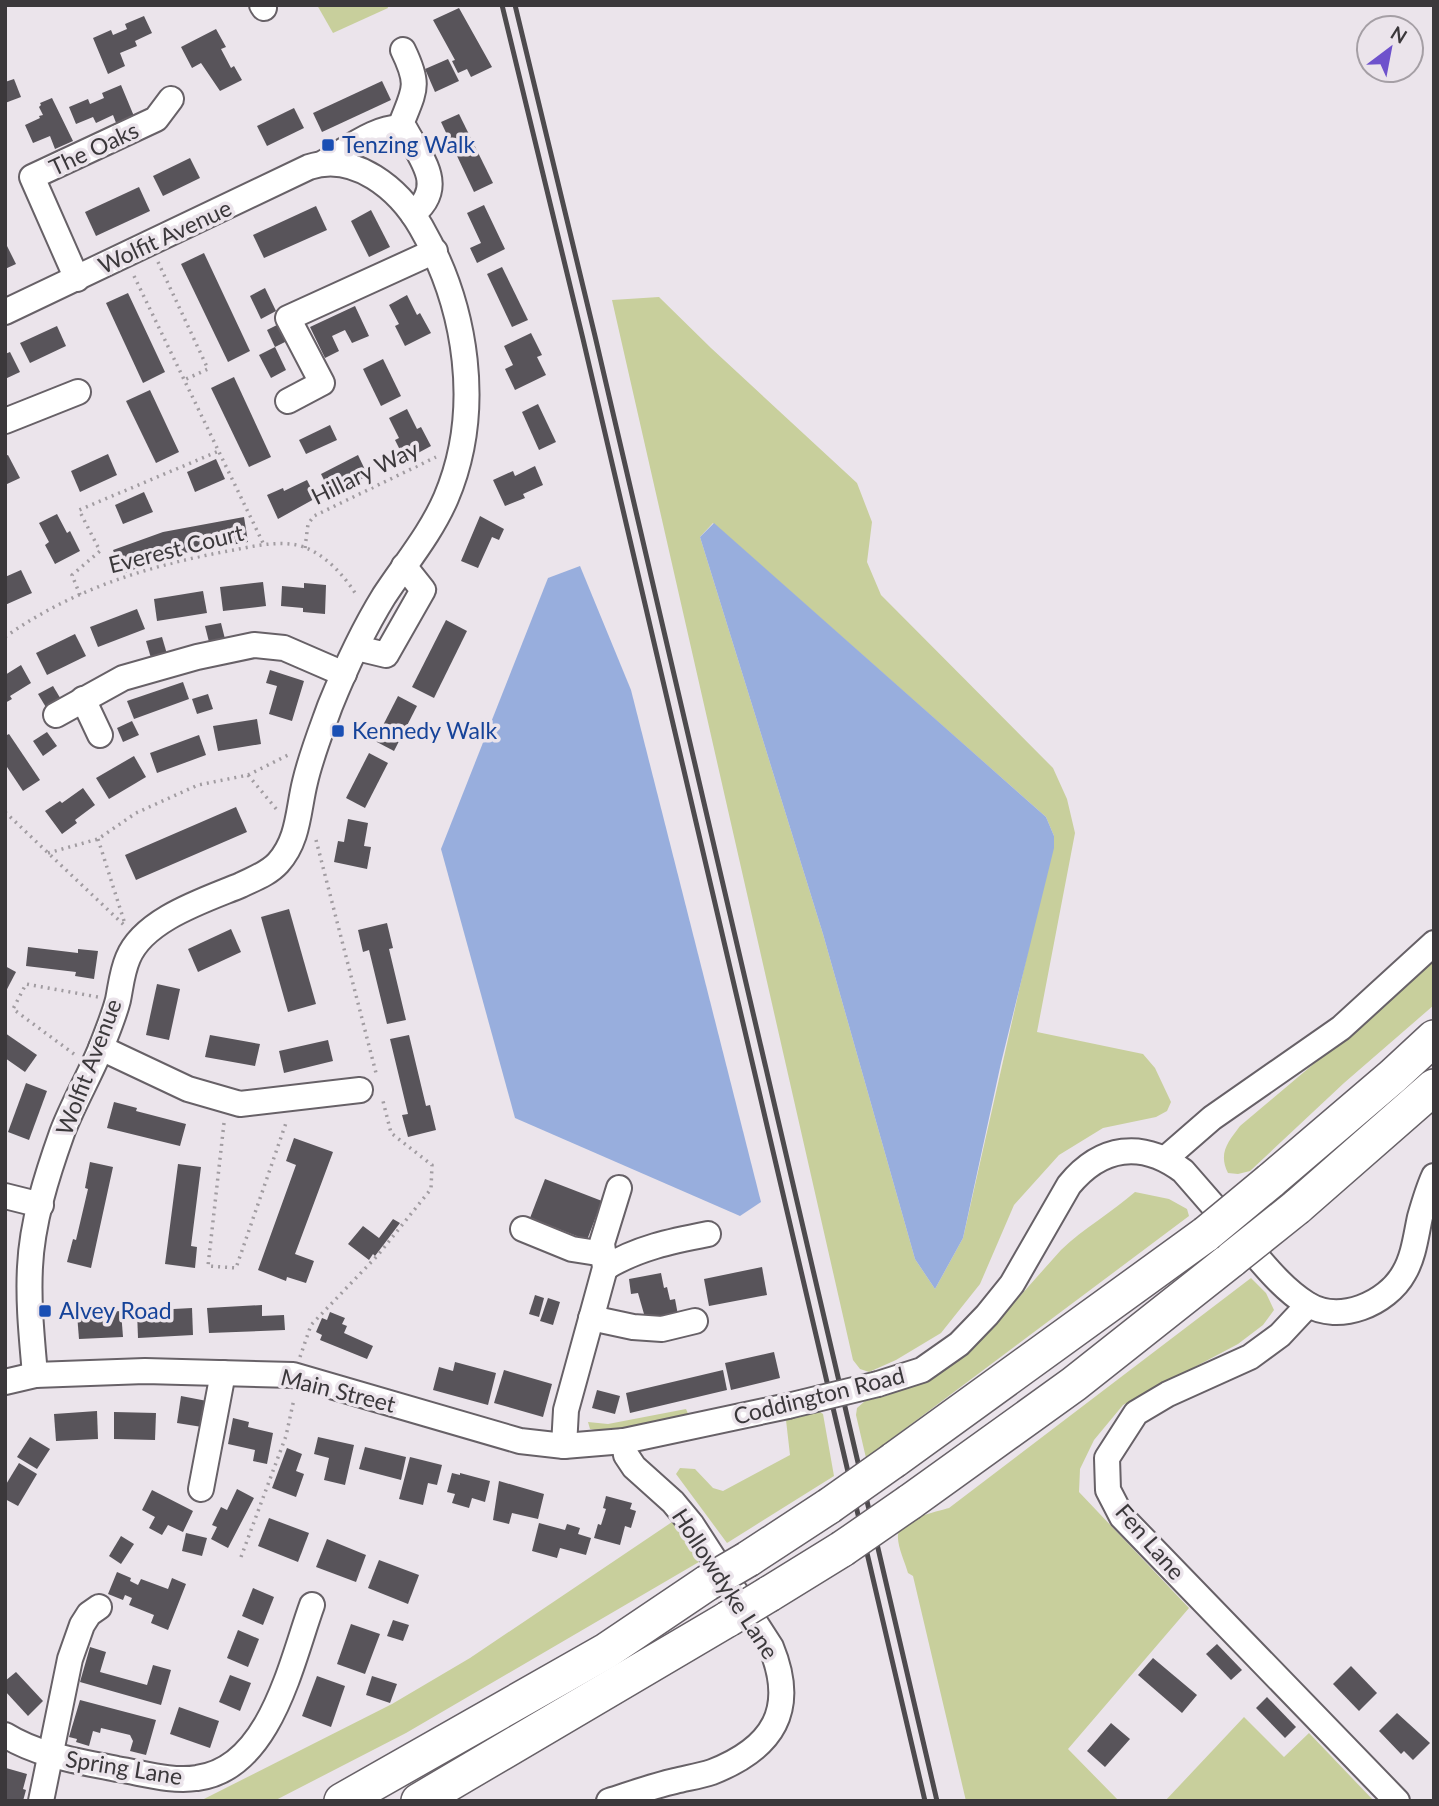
<svg xmlns="http://www.w3.org/2000/svg" width="1439" height="1806" font-family="Lato,sans-serif">
<rect width="100%" height="100%" fill="#ebe4eb"/>
<g fill="#c8cf9c" fill-rule="evenodd">
<polygon points="317,5 387,5 388,8 333,33"/>
<path d="M659,297L711,348L857,483L872,522L867,562L881,595L1053,768L1067,799L1075,833L1037,1032L1143,1054L1155,1068L1171,1102L1167,1111L1156,1117L1103,1128L1059,1155L1014,1205L980,1284L941,1333L896,1360L869,1372L860,1369L853,1360L612,300ZM713,523L1046,817L1054,836L963,1238L935,1289L915,1259L823,934L700,537Z"/>
<path d="M1434,958V1005L1344,1083L1250,1171L1238,1174L1228,1173C1218,1153 1228,1142 1240,1126L1374,1013Z"/>
<path d="M1135,1192L1169,1199L1187,1209L1189,1216L866,1458L856,1415L857,1408L865,1401L886,1396L934,1376L970,1352L1061,1250C1084,1228 1111,1213 1135,1192Z"/>
<path d="M1251,1278L1266,1293L1274,1310L1263,1325L1238,1344L1123,1405L1094,1440L1080,1469L1079,1492L1189,1608L1068,1749L1119,1801H966L913,1576L908,1573C905,1562 897,1546 898,1535C899,1519 936,1512 949,1508Z"/>
<polygon points="686,1409 689,1416 601,1436 601,1431 590,1429 588,1422 608,1424"/>
<polygon points="817,1410 823,1414 834,1476 727,1543 676,1474 680,1468 695,1469 713,1488 723,1491 790,1455 786,1420"/>
<polygon points="675,1520 704,1559 406,1733 274,1801 200,1801 392,1704 470,1658"/>
<polygon points="1244,1717 1284,1757 1309,1733 1374,1801 1165,1801"/>
</g>
<g fill="#98aedd">
<polygon points="714,523 1046,817 1054,836 1054,848 1001,1063 963,1238 935,1289 915,1259 823,934 700,537"/>
<polygon points="580,566 631,690 761,1202 740,1216 515,1118 441,849 548,578"/>
</g>
<g fill="#58545a">
<polygon points="459,8 492,67 471,77 467,69 458,73 452,61 455,60 433,20"/>
<polygon points="144,16 152,33 135,41 137,46 120,53 125,66 108,74 93,38 111,30 113,35 127,29 125,24"/>
<polygon points="216,29 226,47 221,49 231,68 234,66 242,80 220,91 201,63 192,68 181,47"/>
<polygon points="448,59 459,81 435,92 425,69"/>
<polygon points="14,79 21,97 5,103 5,82"/>
<polygon points="382,81 391,100 322,132 313,113"/>
<polygon points="121,85 136,121 118,128 113,115 96,123 93,117 76,124 69,107 88,99 90,104 104,98 102,93"/>
<polygon points="52,98 73,141 55,149 50,136 33,143 25,125 40,118 39,116 43,115 39,107 41,105 40,103"/>
<polygon points="294,108 304,128 267,146 257,126"/>
<polygon points="459,114 493,183 474,192 441,122"/>
<polygon points="190,158 200,178 163,196 153,176"/>
<polygon points="139,187 150,211 96,236 85,212"/>
<polygon points="484,205 505,249 477,263 470,248 481,243 467,213"/>
<polygon points="316,206 327,230 264,258 253,235"/>
<polygon points="371,210 390,247 369,257 351,221"/>
<polygon points="5,242 16,264 5,269"/>
<polygon points="204,253 250,351 228,362 181,264"/>
<polygon points="502,267 528,320 512,327 487,274"/>
<polygon points="265,288 276,311 261,319 250,296"/>
<polygon points="128,293 165,372 143,383 106,303"/>
<polygon points="407,295 417,315 420,313 431,333 405,346 395,326 399,324 389,305"/>
<polygon points="355,306 369,336 352,343 345,330 332,336 339,351 325,358 310,327"/>
<polygon points="281,323 289,340 275,347 267,330"/>
<polygon points="57,326 66,346 30,363 20,343"/>
<polygon points="531,333 542,355 537,357 546,375 515,390 505,369 513,365 504,346"/>
<polygon points="275,347 286,370 271,378 259,355"/>
<polygon points="10,352 20,372 5,379 5,354"/>
<polygon points="383,359 401,396 381,406 363,369"/>
<polygon points="234,377 271,457 249,467 211,388"/>
<polygon points="150,390 179,452 156,463 126,401"/>
<polygon points="538,404 556,442 539,450 522,412"/>
<polygon points="407,409 417,429 421,427 431,446 405,460 395,440 399,438 389,418"/>
<polygon points="330,425 337,440 306,454 299,440"/>
<polygon points="108,454 117,475 80,492 71,471"/>
<polygon points="8,455 20,478 7,484 5,456"/>
<polygon points="358,455 368,476 331,494 321,474"/>
<polygon points="216,459 225,479 195,492 187,472"/>
<polygon points="535,466 543,485 523,494 525,498 505,506 493,480 513,471 515,476"/>
<polygon points="307,480 316,498 278,519 267,495 283,488 284,491"/>
<polygon points="144,492 153,512 123,524 115,505"/>
<polygon points="57,514 67,533 70,531 80,551 55,564 45,545 49,542 39,523"/>
<polygon points="480,516 504,529 499,540 492,537 478,568 461,561"/>
<polygon points="244,517 248,542 172,555 122,574 113,550 163,532"/>
<polygon points="21,570 32,593 5,605 5,577"/>
<polygon points="263,582 266,606 223,611 220,587"/>
<polygon points="304,583 326,585 325,614 303,612 303,608 281,606 282,586 304,588"/>
<polygon points="203,591 207,613 157,621 154,599"/>
<polygon points="137,609 145,629 98,647 90,627"/>
<polygon points="446,620 467,631 434,698 412,687"/>
<polygon points="221,623 225,639 209,642 205,626"/>
<polygon points="75,634 86,656 47,675 36,653"/>
<polygon points="162,637 167,654 151,658 146,641"/>
<polygon points="21,665 31,683 10,696 12,699 5,703 5,675"/>
<polygon points="270,670 304,681 292,721 269,714 277,686 266,683"/>
<polygon points="183,682 189,699 134,719 127,701"/>
<polygon points="53,686 62,701 47,709 38,694"/>
<polygon points="208,694 213,709 197,714 192,699"/>
<polygon points="398,696 417,706 394,751 375,741"/>
<polygon points="257,719 261,744 218,751 213,726"/>
<polygon points="132,721 139,735 123,742 117,728"/>
<polygon points="47,732 57,746 43,756 33,741"/>
<polygon points="9,734 40,780 23,791 5,764 5,736"/>
<polygon points="199,735 206,755 157,773 150,753"/>
<polygon points="369,753 388,763 365,808 346,798"/>
<polygon points="134,756 146,777 109,799 96,778"/>
<polygon points="83,788 95,805 75,820 77,823 62,834 45,811 60,801 62,803"/>
<polygon points="236,807 247,832 136,880 125,855"/>
<polygon points="348,819 368,823 364,846 371,847 367,869 334,862 338,841 344,842"/>
<polygon points="289,909 316,1004 288,1012 261,917"/>
<polygon points="387,923 393,948 389,949 406,1020 387,1024 369,950 363,952 358,930"/>
<polygon points="231,929 241,952 198,972 188,949"/>
<polygon points="28,947 78,953 78,949 98,951 94,979 75,976 76,972 26,966"/>
<polygon points="5,966 16,972 5,993"/>
<polygon points="157,984 180,989 169,1040 146,1035"/>
<polygon points="5,1033 37,1055 25,1072 5,1058"/>
<polygon points="210,1035 260,1044 255,1066 205,1057"/>
<polygon points="409,1035 426,1106 430,1105 436,1130 408,1137 402,1115 408,1114 390,1039"/>
<polygon points="328,1040 333,1061 284,1073 279,1051"/>
<polygon points="26,1083 47,1091 29,1140 8,1132"/>
<polygon points="114,1102 137,1108 136,1111 186,1124 180,1146 107,1128"/>
<polygon points="294,1138 333,1152 295,1254 314,1261 306,1283 287,1277 286,1281 258,1270 296,1165 286,1161"/>
<polygon points="90,1162 113,1167 91,1268 67,1262 73,1239 76,1240 88,1189 85,1188"/>
<polygon points="178,1164 201,1167 191,1246 197,1247 195,1268 165,1264"/>
<polygon points="545,1179 602,1201 587,1240 530,1218"/>
<polygon points="393,1219 400,1223 375,1256 373,1254 369,1260 348,1244 363,1226 379,1238"/>
<polygon points="762,1267 767,1295 709,1306 704,1279"/>
<polygon points="661,1273 664,1288 667,1287 670,1300 675,1299 678,1315 646,1321 638,1293 631,1294 629,1279"/>
<polygon points="535,1295 544,1298 539,1317 529,1314"/>
<polygon points="548,1298 560,1302 553,1325 540,1321"/>
<polygon points="262,1305 262,1316 284,1315 285,1330 209,1333 207,1308"/>
<polygon points="192,1308 193,1335 138,1338 137,1311"/>
<polygon points="121,1311 123,1337 79,1339 77,1314"/>
<polygon points="330,1312 345,1318 342,1324 347,1326 344,1333 373,1346 367,1359 320,1340 322,1335 316,1332 322,1318 327,1320"/>
<polygon points="774,1352 780,1378 731,1390 725,1363"/>
<polygon points="455,1362 496,1373 488,1405 433,1390 439,1367 453,1371"/>
<polygon points="504,1370 552,1384 543,1417 494,1403"/>
<polygon points="723,1370 727,1390 630,1413 626,1393"/>
<polygon points="597,1390 620,1396 615,1414 592,1408"/>
<polygon points="181,1396 207,1401 202,1427 177,1423"/>
<polygon points="97,1411 98,1439 56,1441 54,1414"/>
<polygon points="114,1412 156,1413 155,1440 114,1439"/>
<polygon points="233,1418 249,1422 248,1427 273,1433 267,1464 253,1461 255,1450 228,1444"/>
<polygon points="30,1437 50,1449 37,1469 17,1457"/>
<polygon points="318,1437 354,1445 345,1485 324,1480 329,1458 314,1454"/>
<polygon points="365,1447 406,1457 401,1480 359,1469"/>
<polygon points="287,1448 302,1454 296,1471 304,1474 296,1497 272,1488"/>
<polygon points="410,1457 442,1465 437,1485 428,1483 423,1505 399,1499"/>
<polygon points="19,1463 37,1474 18,1506 5,1499 5,1486"/>
<polygon points="452,1473 460,1475 460,1473 490,1481 485,1502 472,1498 469,1508 452,1503 455,1494 447,1492"/>
<polygon points="499,1481 544,1494 538,1519 512,1513 509,1524 493,1520"/>
<polygon points="237,1489 254,1498 228,1548 211,1539 217,1527 212,1525 221,1507 227,1510"/>
<polygon points="152,1490 193,1511 183,1532 168,1525 162,1535 149,1528 155,1517 142,1510"/>
<polygon points="606,1496 632,1503 630,1509 636,1511 631,1528 625,1526 620,1545 594,1538 598,1524 601,1525 606,1509 603,1508"/>
<polygon points="269,1518 309,1533 298,1562 258,1546"/>
<polygon points="539,1523 565,1530 567,1524 580,1528 578,1534 591,1538 586,1555 560,1548 557,1558 532,1551"/>
<polygon points="186,1533 207,1538 202,1556 182,1551"/>
<polygon points="121,1536 134,1544 121,1564 109,1556"/>
<polygon points="327,1539 366,1555 356,1582 316,1567"/>
<polygon points="379,1560 419,1575 408,1604 368,1588"/>
<polygon points="117,1572 131,1578 130,1581 138,1585 141,1579 168,1589 172,1578 186,1584 168,1630 151,1623 154,1615 129,1605 132,1598 125,1595 123,1600 108,1594"/>
<polygon points="253,1588 274,1597 263,1625 242,1616"/>
<polygon points="393,1620 409,1625 403,1641 387,1636"/>
<polygon points="351,1624 380,1634 365,1674 337,1664"/>
<polygon points="238,1630 259,1639 248,1667 227,1658"/>
<polygon points="1217,1644 1242,1670 1231,1680 1206,1654"/>
<polygon points="90,1647 106,1652 100,1672 147,1685 153,1665 171,1670 161,1705 80,1682"/>
<polygon points="1153,1658 1197,1695 1182,1713 1138,1675"/>
<polygon points="1351,1666 1377,1693 1359,1711 1333,1684"/>
<polygon points="16,1672 43,1701 28,1716 5,1691 5,1681"/>
<polygon points="230,1675 251,1683 240,1711 219,1702"/>
<polygon points="317,1676 345,1686 331,1727 302,1716"/>
<polygon points="372,1676 397,1684 390,1703 366,1695"/>
<polygon points="1267,1697 1296,1727 1285,1738 1256,1708"/>
<polygon points="80,1700 156,1720 146,1755 130,1751 133,1741 130,1735 101,1728 100,1733 93,1731 89,1746 76,1742 77,1739 69,1737"/>
<polygon points="179,1707 219,1721 210,1748 170,1734"/>
<polygon points="1397,1713 1430,1743 1413,1760 1404,1751 1401,1754 1379,1731"/>
<polygon points="1111,1723 1130,1739 1105,1767 1087,1751"/>
<polygon points="6,1768 27,1774 23,1789 26,1790 23,1801 9,1799 5,1801"/>
</g>
<g fill="none" stroke-linecap="round" stroke-linejoin="round">
<defs>
<g id="minor">
<polyline points="262,5 264,8"/>
<path d="M400,127C414,90 421,87 403,50"/>
<path d="M325,162C344,151 384,121 405,129C421,159 447,186 413,214"/>
<polyline points="77,279 32,177 156,119 171,99"/>
<path d="M5,312L309,167C355,152 399,189 421,227C467,307 483,411 446,498C431,533 405,564 384,596C363,630 345,669 330,706C321,731 311,756 305,782C298,810 299,840 278,863C268,874 253,879 241,885C205,900 144,919 128,958C122,972 121,985 118,1000C114,1016 107,1032 101,1048C89,1077 73,1104 62,1133C47,1175 32,1222 30,1267C28,1303 32,1339 35,1375"/>
<polyline points="288,401 322,383 288,318 435,251"/>
<polyline points="5,421 78,392"/>
<polyline points="357,648 386,655 423,590 404,566"/>
<polyline points="83,699 100,735"/>
<polyline points="56,715 123,678 197,657 254,645 284,648 344,674"/>
<polyline points="101,1048 188,1089 240,1104 360,1090"/>
<polyline points="1166,1158 1212,1118 1341,1028 1434,943"/>
<polyline points="5,1196 41,1205"/>
<polyline points="523,1229 572,1249 604,1254"/>
<path d="M605,1268C637,1248 672,1241 708,1234"/>
<polyline points="1308,1305 1280,1335 1250,1357 1168,1394 1136,1413 1107,1458 1108,1490 1122,1517 1397,1801"/>
<polyline points="591,1318 633,1327 662,1329 695,1321"/>
<polyline points="5,1382 35,1375 145,1371 293,1375 520,1441 564,1446 624,1441 788,1406"/>
<path d="M878,1384L922,1370L959,1344L987,1315L1012,1284L1069,1185C1101,1146 1142,1140 1183,1171C1204,1195 1225,1219 1246,1244C1264,1265 1283,1289 1307,1304C1339,1324 1387,1304 1404,1273C1414,1256 1416,1235 1420,1217C1424,1203 1428,1189 1434,1176"/>
<polyline points="564,1446 566,1410 605,1268 602,1243 619,1188"/>
<polyline points="201,1489 223,1373"/>
<path d="M5,1735C39,1756 78,1761 117,1769C143,1773 171,1782 197,1778C270,1769 291,1663 312,1605"/>
<polyline points="41,1801 70,1659 82,1625 89,1614 99,1607"/>
<path d="M609,1801C631,1794 653,1786 675,1781C687,1778 700,1776 712,1772C773,1748 797,1710 771,1647L692,1525L673,1502L634,1467L626,1455L624,1441"/>
</g>
<g id="highway">
<polyline points="1270,1181 1393,1076 1434,1038"/>
<polyline points="1297,1207 1434,1087"/>
<polyline points="894,1460 1206,1234"/>
<polyline points="910,1502 1074,1384 1232,1259"/>
<polyline points="748,1559 829,1506"/>
<polyline points="769,1594 842,1549"/>
<polyline points="342,1801 606,1651 707,1583"/>
<polyline points="419,1801 728,1619"/>
</g>
</defs>
<use href="#minor" stroke="#676167" stroke-width="28"/>
<use href="#highway" stroke="#676167" stroke-width="38"/>
<g stroke="#a19ca1" stroke-width="3.5" stroke-dasharray="2 5" stroke-linecap="butt">
<polyline points="158,262 208,369 184,380"/>
<polyline points="134,276 264,545"/>
<polyline points="305,548 308,524 314,516 436,457"/>
<polyline points="80,595 72,575 100,551 79,510 219,451"/>
<path d="M5,637C72,589 153,564 234,550C254,546 276,541 297,545C323,551 344,575 357,596"/>
<polyline points="248,775 278,811"/>
<polyline points="5,812 125,926"/>
<polyline points="98,839 125,924"/>
<polyline points="316,840 376,1073"/>
<polyline points="48,853 98,839 136,813 198,785 248,775 288,755"/>
<polyline points="74,1054 13,1009 26,984 98,997"/>
<polyline points="224,1123 208,1266 236,1268 287,1120"/>
<polyline points="300,1357 311,1325 378,1255 431,1189 432,1165 391,1133 382,1097"/>
<polyline points="241,1557 286,1436 294,1399"/>
</g>
<use href="#minor" stroke="#fff" stroke-width="24"/>
<use href="#highway" stroke="#fff" stroke-width="35"/>
<g stroke="#4d4a4d" stroke-width="5">
<polyline points="502,5 583,339 925,1801"/>
<polyline points="515,5 595,336 937,1801"/>
</g>
<defs>
<polyline id="minor-bridge" points="788,1406 878,1384"/>
<g id="highway-bridge">
<polyline points="1206,1234 1270,1181"/>
<polyline points="1232,1259 1297,1207"/>
<polyline points="829,1506 894,1460"/>
<polyline points="842,1549 910,1502"/>
<polyline points="707,1583 748,1559"/>
<polyline points="728,1619 769,1594"/>
</g>
</defs>
<use href="#minor-bridge" stroke="#676167" stroke-width="28" stroke-linecap="butt"/>
<use href="#highway-bridge" stroke="#676167" stroke-width="38" stroke-linecap="butt"/>
<use href="#minor-bridge" stroke="#fff" stroke-width="24"/>
<use href="#highway-bridge" stroke="#fff" stroke-width="35"/>
</g>
<g fill="#1a4fb4" stroke="#ebe4eb" stroke-width="2.5">
<rect x="321" y="138" width="14" height="14" rx="3.5"/>
<rect x="331" y="724" width="14" height="14" rx="3.5"/>
<rect x="38" y="1304" width="14" height="14" rx="3.5"/>
</g>
<g text-anchor="middle" stroke-width="7" stroke-linejoin="round" paint-order="stroke">
<g font-size="23" fill="#164399" stroke="#ebe4eb" text-anchor="start">
<text x="342" y="153">Tenzing Walk</text>
<text x="352" y="739">Kennedy Walk</text>
<text x="59" y="1319">Alvey Road</text>
</g>
<g font-size="23" fill="#3b383b" stroke="#ebe4eb">
<text transform="translate(94 149) rotate(-25)" y="8">The Oaks</text>
<text transform="translate(165 237) rotate(-25)" y="8">Wolfit Avenue</text>
<text transform="translate(365 473) rotate(-26)" y="8">Hillary Way</text>
<text transform="translate(176 549) rotate(-14)" y="8">Everest Court</text>
<text transform="translate(89 1067) rotate(-69)" y="8">Wolfit Avenue</text>
<text transform="translate(338 1391) rotate(14)" y="8">Main Street</text>
<text transform="translate(819 1396) rotate(-14)" y="8">Coddington Road</text>
<text transform="translate(1150 1542) rotate(49)" y="8">Fen Lane</text>
<text transform="translate(725 1584) rotate(57)" y="8">Hollowdyke Lane</text>
<text transform="translate(124 1768) rotate(9)" y="8">Spring Lane</text>
</g>
</g>
<rect width="1439" height="1806" fill="none" stroke="#3b383b" stroke-width="14"/>
<g transform="translate(1390 49) rotate(32)"><circle r="33" fill="#ebe4eb" stroke="#a59fa5" stroke-width="2"/>
<path d="M0-5L12 26L0 18L-12 26Z" fill="#6e52cc"/>
<text y="-10" font-size="19" font-weight="bold" text-anchor="middle" fill="#3b383b">N</text>
</g>
</svg>
